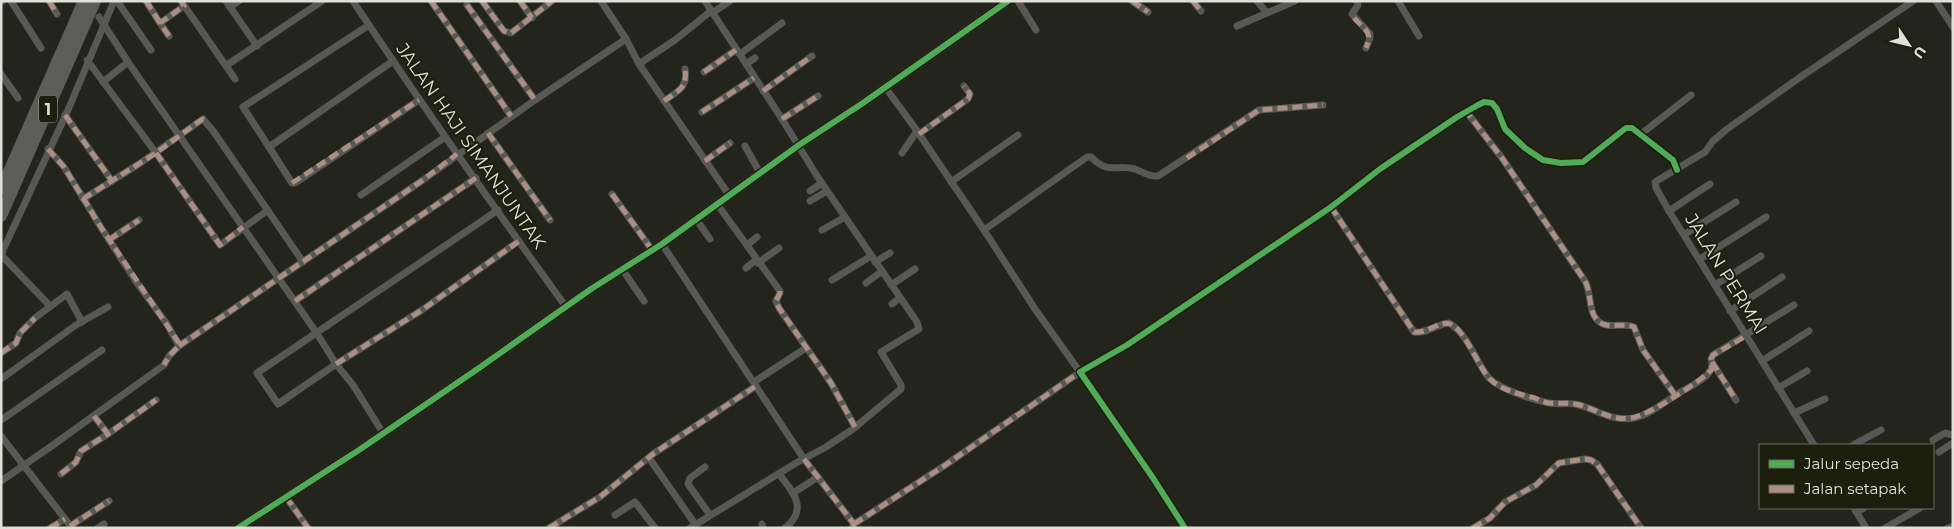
<svg xmlns="http://www.w3.org/2000/svg" width="1954" height="529" font-family="Montserrat,sans-serif">
<rect width="100%" height="100%" fill="#23251c"/>
<g fill="none" stroke-linecap="round" stroke-linejoin="round">
<g stroke="#585855" stroke-width="7">
<polyline points="11,1 41,48"/>
<polyline points="49,1 57,14"/>
<polyline points="117,1 151,50"/>
<polyline points="146,1 160,23"/>
<polyline points="181,1 235,79"/>
<polyline points="226,1 230,7 239,1"/>
<path d="M353,1C422,105 493,206 566,307"/>
<polyline points="431,1 511,116"/>
<polyline points="482,1 504,31 511,33 552,1"/>
<polyline points="520,1 532,18"/>
<polyline points="601,1 626,39 639,64"/>
<polyline points="1018,1 1036,30"/>
<polyline points="1132,1 1148,12"/>
<polyline points="1193,1 1201,11"/>
<polyline points="1257,1 1267,13 1295,1"/>
<polyline points="1357,1 1358,5 1352,14 1370,34 1370,38 1366,48"/>
<polyline points="1398,1 1419,36"/>
<polyline points="1936,1 1953,27"/>
<polyline points="1,2 3,1"/>
<polyline points="467,5 535,100"/>
<polyline points="230,7 257,46"/>
<polyline points="711,11 675,40 639,64 729,195"/>
<polyline points="712,13 730,1"/>
<polyline points="99,17 128,62 316,332 336,364 353,385 383,433"/>
<polyline points="1237,26 1267,13"/>
<polyline points="169,36 160,23 184,6"/>
<polyline points="740,54 782,23"/>
<polyline points="87,60 156,153 220,245 268,210"/>
<polyline points="393,61 269,147 292,183 295,183 419,100"/>
<polyline points="746,64 755,58"/>
<polyline points="227,65 322,1"/>
<polyline points="704,72 736,50"/>
<polyline points="1,74 18,98"/>
<polyline points="103,82 128,62"/>
<polyline points="763,91 812,56"/>
<path d="M664,101C678,91 688,88 685,69"/>
<path d="M1466,111L1502,158L1585,281C1593,295 1586,320 1606,325C1615,327 1625,323 1634,327L1643,350L1675,395"/>
<polyline points="702,112 754,78"/>
<polyline points="65,115 112,181"/>
<polyline points="782,119 818,96"/>
<polyline points="488,133 550,220"/>
<polyline points="919,134 968,99 970,94 964,86"/>
<polyline points="1641,134 1691,95"/>
<polyline points="745,146 760,173"/>
<polyline points="269,147 243,107 369,25"/>
<polyline points="902,153 917,131"/>
<polyline points="705,161 730,143"/>
<polyline points="951,182 1018,135"/>
<polyline points="810,191 822,183"/>
<polyline points="612,194 652,250"/>
<polyline points="361,195 445,137"/>
<polyline points="83,199 139,164 203,119 214,132 303,262"/>
<polyline points="810,201 827,191"/>
<polyline points="717,204 780,291 780,293 776,301 779,308 831,383 855,427"/>
<path d="M1331,207L1414,332C1427,334 1436,324 1449,323C1469,335 1475,361 1489,378C1499,389 1534,400 1549,403C1558,405 1568,402 1579,405C1598,410 1612,422 1634,418C1652,414 1668,399 1684,390C1695,384 1717,374 1711,359L1713,355L1794,305"/>
<polyline points="498,210 257,373 278,404 336,364 422,310 519,241"/>
<polyline points="1669,211 1710,184"/>
<polyline points="696,219 710,239"/>
<polyline points="822,230 845,217"/>
<path d="M984,230L1087,157H1091C1109,175 1115,164 1135,169C1143,172 1149,177 1158,176L1259,110L1323,105"/>
<polyline points="1685,234 1736,202"/>
<polyline points="109,240 139,220"/>
<polyline points="662,244 804,459 854,524 852,528"/>
<polyline points="747,245 757,237"/>
<polyline points="1700,259 1766,217"/>
<polyline points="875,262 890,253"/>
<polyline points="758,263 779,248"/>
<polyline points="746,268 756,260"/>
<polyline points="622,269 644,301"/>
<polyline points="832,280 871,256"/>
<polyline points="866,283 881,272"/>
<polyline points="891,285 915,269"/>
<polyline points="1715,285 1761,256"/>
<polyline points="295,301 476,178"/>
<polyline points="892,304 900,298"/>
<polyline points="50,306 5,259 2,255 3,250 68,110 114,1"/>
<polyline points="1730,311 1782,277"/>
<polyline points="179,346 423,180 535,100 626,39"/>
<polyline points="1,353 16,343 20,333 35,318 67,294 82,322"/>
<polyline points="1762,361 1809,331"/>
<polyline points="1712,362 1736,400"/>
<polyline points="1,379 76,325 108,307"/>
<polyline points="754,382 806,348"/>
<polyline points="1778,388 1807,371"/>
<polyline points="1794,413 1825,399"/>
<polyline points="94,416 108,434 156,400"/>
<polyline points="1,420 102,350"/>
<polyline points="1,436 72,528"/>
<polyline points="1933,440 1945,433 1953,435"/>
<polyline points="1814,445 1669,211 1656,188 1655,182 1705,152 1713,141 1727,129 1799,78 1913,1"/>
<polyline points="1853,445 1881,430"/>
<polyline points="1939,452 1953,443"/>
<polyline points="649,458 695,524"/>
<polyline points="705,467 690,478 688,484 710,515"/>
<polyline points="61,474 76,462 81,451 108,434"/>
<path d="M779,474C793,492 809,509 785,528"/>
<polyline points="1,481 53,445 164,365 169,356 179,346 167,324 137,283 102,229 64,167 48,149"/>
<polyline points="793,493 818,477"/>
<polyline points="286,497 308,528"/>
<polyline points="1854,508 1866,528"/>
<polyline points="1856,512 1864,508"/>
<polyline points="615,515 635,502 655,528"/>
<polyline points="762,524 763,528"/>
<polyline points="854,524 944,466 1080,372 1035,309 984,230 915,128 885,87"/>
<polyline points="70,526 109,501"/>
<polyline points="50,528 65,519"/>
<polyline points="98,528 104,524"/>
<polyline points="549,528 600,497 653,454 756,386"/>
<polyline points="690,528 796,463 826,447 853,429 901,389 901,385 881,352 919,329 917,322 817,176 782,119 705,1"/>
<polyline points="1185,528 1153,478 1080,372 1127,345 1331,207 1380,169 1457,117 1478,105 1484,102 1492,103 1497,109 1505,129 1525,148 1543,160 1561,163 1583,162 1626,128 1632,128 1673,160 1677,170"/>
<polyline points="1473,528 1490,518 1505,502 1536,485 1559,463 1585,459 1591,460 1597,464 1641,528"/>
<polyline points="1885,528 1920,508"/>
<polyline points="1948,528 1953,526"/>
</g>
<polyline stroke="#585855" stroke-width="9" points="238,528 359,450 479,368 591,289 662,244 799,145 863,103 1008,1"/>
<g stroke="#5d5e58" stroke-width="12">
<polyline points="1,190 84,1"/>
<polyline points="1,216 95,1"/>
</g>
<g stroke="#ac8f84" stroke-width="5" stroke-dasharray="10 5" stroke-linecap="butt">
<polyline points="49,1 57,14"/>
<polyline points="146,1 160,23"/>
<polyline points="431,1 511,116"/>
<polyline points="482,1 504,31 511,33 552,1"/>
<polyline points="520,1 532,18"/>
<polyline points="1132,1 1148,12"/>
<polyline points="1193,1 1201,11"/>
<polyline points="467,5 535,100"/>
<path d="M1354,18C1365,30 1373,31 1366,48"/>
<polyline points="169,36 160,23 184,6 181,1"/>
<polyline points="704,72 736,50"/>
<polyline points="763,91 812,56"/>
<path d="M664,101C678,91 688,88 685,69"/>
<path d="M1468,110L1466,111L1502,158L1585,281C1593,295 1586,320 1606,325C1615,327 1625,323 1634,327L1643,350L1675,395"/>
<polyline points="702,112 754,78"/>
<polyline points="65,115 112,181"/>
<polyline points="782,119 818,96"/>
<polyline points="488,133 550,220"/>
<polyline points="919,134 968,99 970,94 964,86"/>
<polyline points="48,149 64,167 102,229 179,343 179,346 169,356 164,365"/>
<polyline points="156,153 220,245 243,227"/>
<polyline points="1187,158 1259,110 1323,105"/>
<polyline points="705,161 730,143"/>
<polyline points="292,183 419,100"/>
<polyline points="612,194 652,250"/>
<polyline points="83,199 156,153 201,120 203,119 207,122"/>
<path d="M1331,207L1414,332C1427,334 1440,320 1450,324C1465,329 1478,367 1490,379C1502,391 1520,394 1535,398C1540,400 1545,403 1550,403C1560,404 1569,402 1580,405C1598,410 1611,421 1631,418C1646,417 1702,381 1712,369L1711,359L1713,355L1746,336"/>
<polyline points="109,240 139,220"/>
<polyline points="780,291 780,293 776,301 779,308 831,383 855,427"/>
<polyline points="295,301 476,178"/>
<polyline points="179,346 423,180 457,154"/>
<polyline points="1,353 16,343 20,333 35,318"/>
<polyline points="1712,362 1736,400"/>
<polyline points="336,364 422,310 519,241"/>
<polyline points="94,416 108,434 156,400"/>
<polyline points="804,459 854,524 852,528"/>
<polyline points="61,474 76,462 81,451 108,434"/>
<polyline points="286,497 308,528"/>
<polyline points="854,524 944,466 1080,372"/>
<polyline points="70,526 109,501"/>
<polyline points="50,528 65,519"/>
<polyline points="549,528 600,497 653,454 756,386"/>
<polyline points="1473,528 1490,518 1505,502 1536,485 1559,463 1585,459 1591,460 1597,464 1641,528"/>
</g>
<defs>
<g id="cycleway">
<polyline points="238,528 359,450 479,368 591,289 662,244 799,145 863,103 1008,1"/>
<polyline points="1185,528 1153,478 1080,372 1127,345 1331,207 1380,169 1457,117 1478,105 1484,102 1492,103 1497,109 1505,129 1525,148 1543,160 1561,163 1583,162 1626,128 1632,128 1673,160 1677,170"/>
</g>
</defs>
<use href="#cycleway" stroke="#1c1f0e" stroke-width="9"/>
<use href="#cycleway" stroke="#51ab58" stroke-width="6"/>
</g>
<g text-anchor="middle" stroke-width="4" stroke-linejoin="round" paint-order="stroke">
<rect fill="#1c1f0e" stroke="#a4a79a" stroke-width="1" x="39" y="95.5" width="18" height="27" rx="4"/>
<g font-size="16" font-weight="bold" fill="#dfe1d6">
<text x="48" y="115">1</text>
</g>
<g font-size="18" fill="#dfe1d6" stroke="#1c1f0e">
<text transform="translate(471 146) rotate(55)" y="6">JALAN HAJI SIMANJUNTAK</text>
<text transform="translate(1726 274) rotate(58)" y="6">JALAN PERMAI</text>
</g>
</g>
<rect width="1954" height="529" fill="none" stroke="#dfe1d6" stroke-width="5"/>
<rect x="1759" y="444" width="175" height="65" fill="#1c1f0e" stroke="#6a6d5e"/>
<rect x="1769" y="460" width="25" height="8" fill="#51ab58" stroke="#6a6d5e"/>
<text x="1804" y="469" font-size="15" fill="#dfe1d6">Jalur sepeda</text>
<rect x="1769" y="485" width="25" height="8" fill="#ac8f84" stroke="#6a6d5e"/>
<text x="1804" y="494" font-size="15" fill="#dfe1d6">Jalan setapak</text>
<g transform="translate(1909 45) rotate(125)" stroke="#1c1f0e" stroke-width="4" paint-order="stroke">
<path d="M0-4L9 19L0 12L-9 19Z" fill="#dfe1d6"/>
<text y="-8" font-size="14" font-weight="bold" text-anchor="middle" fill="#dfe1d6">U</text>
</g>
</svg>
